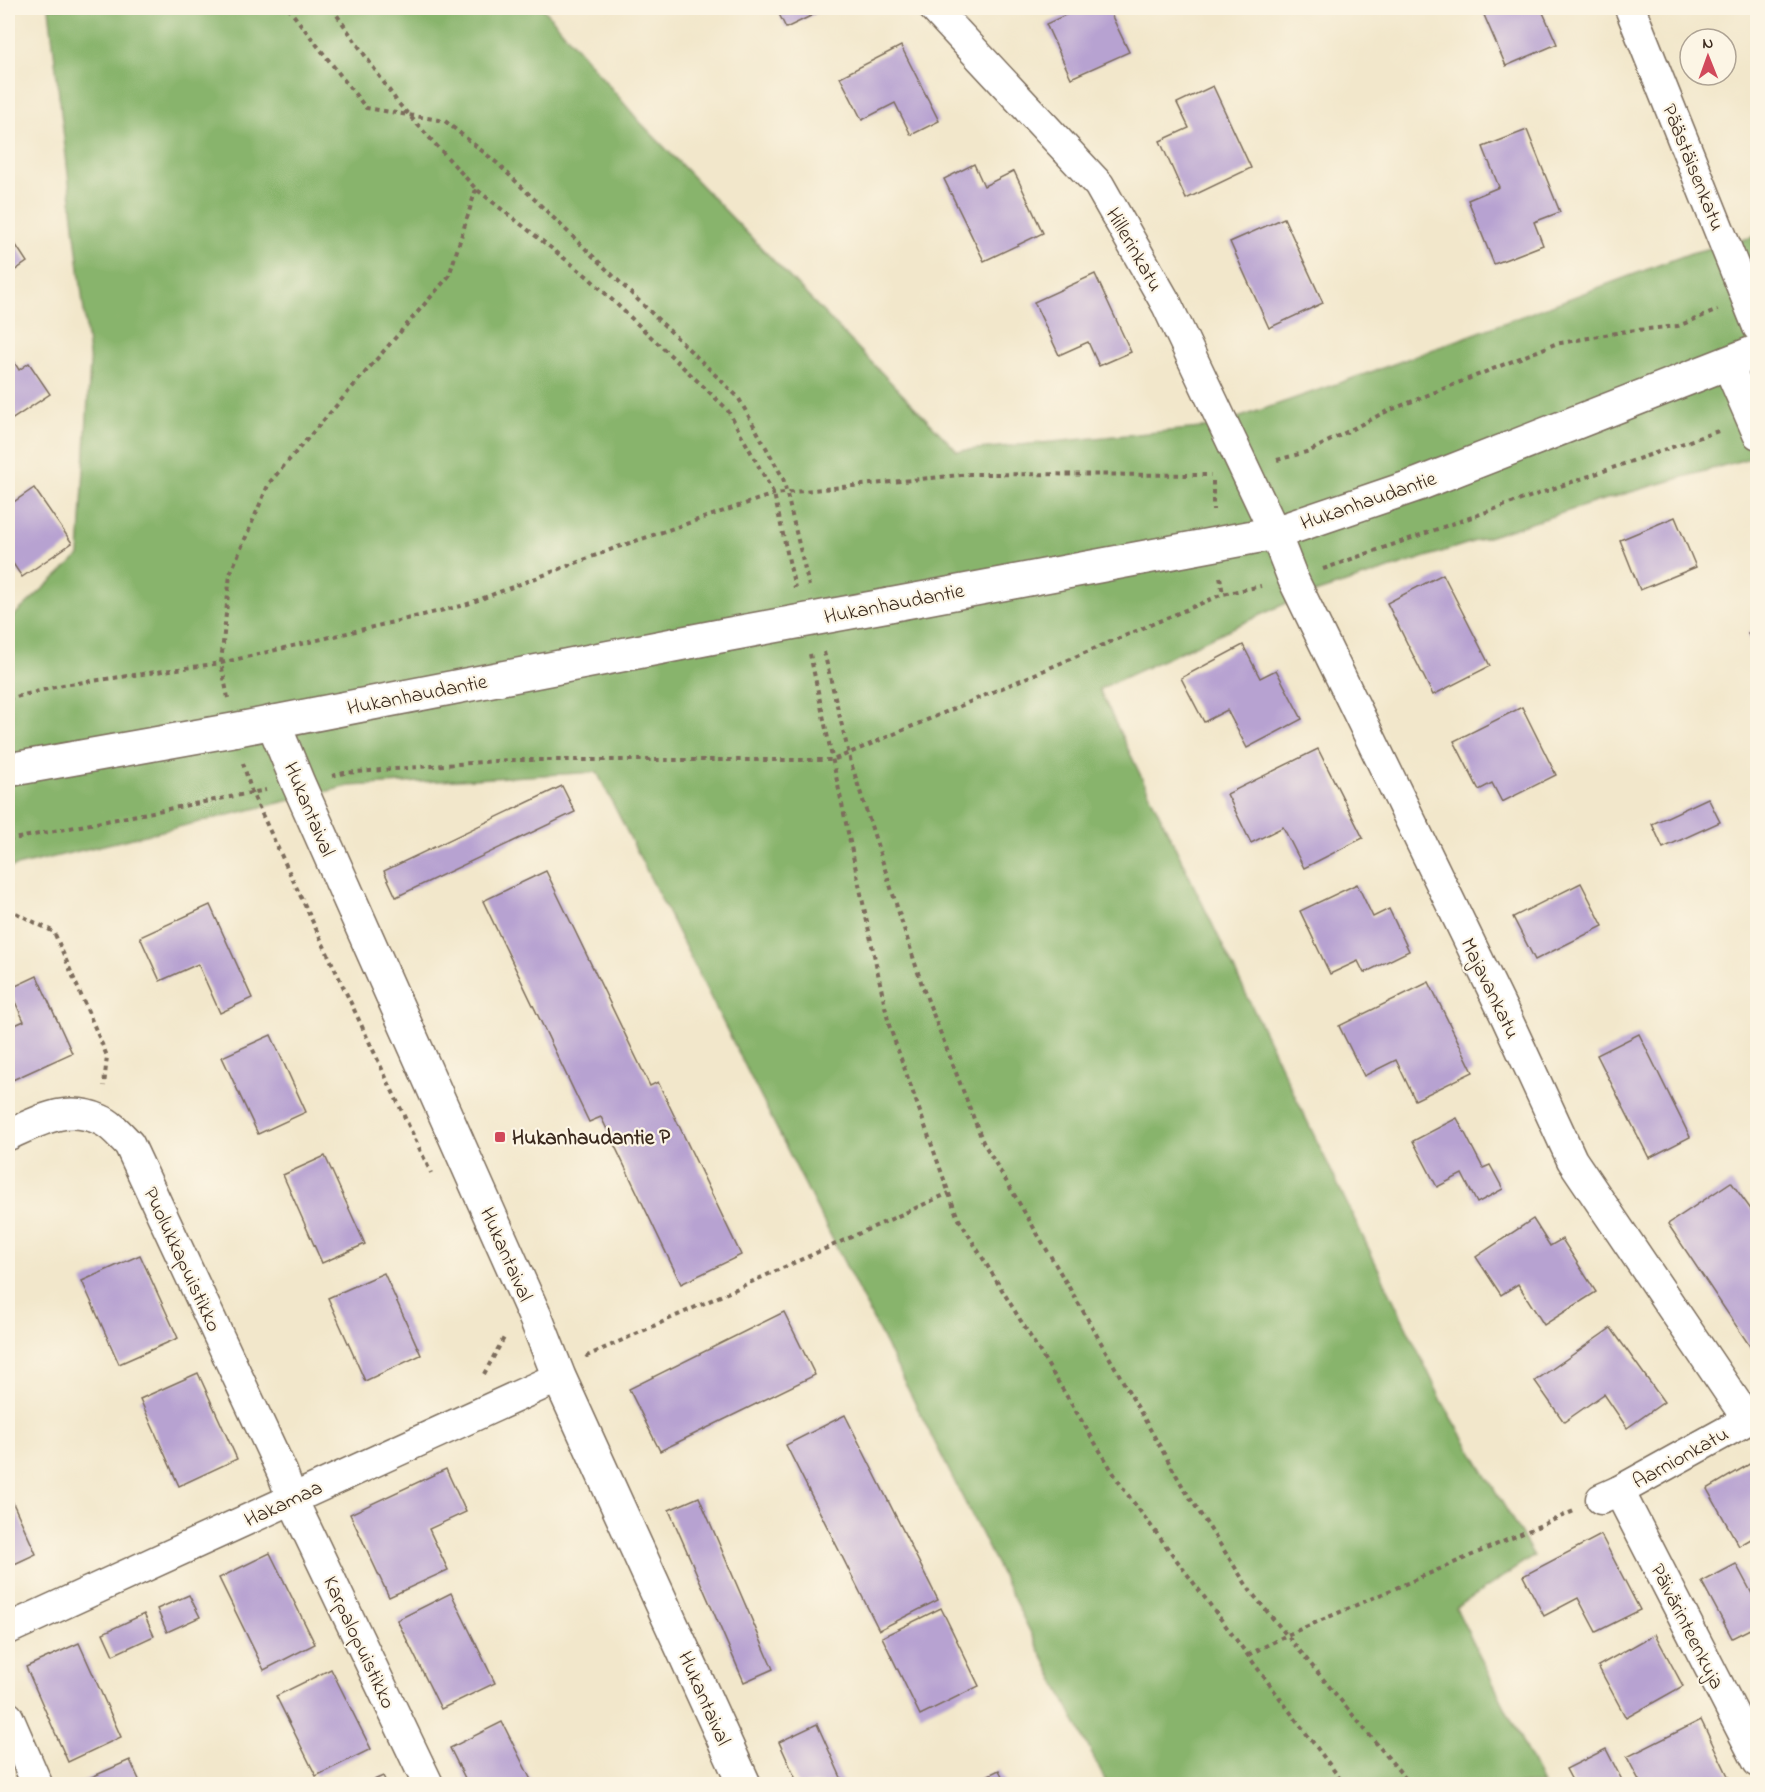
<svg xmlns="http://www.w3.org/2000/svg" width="1765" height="1792" font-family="'Indie Flower',sans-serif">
<rect width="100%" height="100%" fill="#fcf5e5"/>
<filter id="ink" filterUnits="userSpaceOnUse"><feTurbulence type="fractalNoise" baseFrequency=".0167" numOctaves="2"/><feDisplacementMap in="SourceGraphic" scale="12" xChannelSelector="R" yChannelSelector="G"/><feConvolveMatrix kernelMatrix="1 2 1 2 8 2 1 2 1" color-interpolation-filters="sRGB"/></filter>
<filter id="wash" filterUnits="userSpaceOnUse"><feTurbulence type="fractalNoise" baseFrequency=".008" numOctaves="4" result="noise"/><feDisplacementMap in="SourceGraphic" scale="24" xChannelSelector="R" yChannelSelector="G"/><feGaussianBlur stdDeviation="1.35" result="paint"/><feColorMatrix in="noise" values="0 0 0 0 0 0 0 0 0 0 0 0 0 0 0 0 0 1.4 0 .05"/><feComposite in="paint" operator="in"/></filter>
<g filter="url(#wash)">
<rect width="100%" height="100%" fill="#f2e7cb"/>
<polygon fill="#88b46c" stroke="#626f45" stroke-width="1.5" points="49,8 543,8 639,121 957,451 1212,427 1391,365 1691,253 1757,236 1757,456 1596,502 1293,600 1099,689 1443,1403 1534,1556 1456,1608 1543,1784 1107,1784 597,772 349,786 8,868 8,621 79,556 90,364"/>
<g id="blocks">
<g fill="#b7a2d1">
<polygon points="776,8 820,8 821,11 786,28"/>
<polygon points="1072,8 1108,8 1129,52 1071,78 1046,24 1074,11"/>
<polygon points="1481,8 1541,8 1557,44 1506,66"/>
<polygon points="901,46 939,121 911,135 895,103 862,120 840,77"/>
<polygon points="1213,86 1251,168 1186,199 1160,141 1189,128 1177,103"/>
<polygon points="1527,130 1560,212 1534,222 1543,245 1494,264 1468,200 1499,187 1483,147"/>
<polygon points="974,164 984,186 1014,171 1043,233 984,261 944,179"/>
<polygon points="1284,218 1323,303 1269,328 1230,242"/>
<polygon points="8,233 27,262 8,275"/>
<polygon points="1095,274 1131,352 1099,366 1088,342 1059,355 1034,302"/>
<polygon points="8,352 19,370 29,363 50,394 8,422"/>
<polygon points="34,488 72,543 22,577 8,556 8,506"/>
<polygon points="1675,517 1696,567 1640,590 1620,540"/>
<polygon points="1443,574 1490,666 1433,695 1387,603"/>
<polygon points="1758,629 1758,656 1757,656 1748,633"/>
<polygon points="1243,645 1260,678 1276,670 1302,719 1247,748 1227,710 1204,722 1181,678"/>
<polygon points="1522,707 1556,775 1502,802 1492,783 1479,790 1454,741"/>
<polygon points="1318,749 1363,838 1304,868 1283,827 1251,843 1227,794"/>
<polygon points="562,786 575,812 396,897 384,871"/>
<polygon points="1708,798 1720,822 1663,848 1652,824"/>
<polygon points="546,871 650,1086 658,1082 741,1255 681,1284 601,1117 589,1122 483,901"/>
<polygon points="1581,883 1603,926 1535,960 1513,917"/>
<polygon points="1357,884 1373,917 1389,909 1409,951 1364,973 1358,961 1330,974 1300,911"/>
<polygon points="210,905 252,998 220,1013 198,964 160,981 140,937"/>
<polygon points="37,976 72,1053 8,1082 8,1028 24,1021 9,989"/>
<polygon points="1429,982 1473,1072 1415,1100 1396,1060 1364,1076 1339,1026"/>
<polygon points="1639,1034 1690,1137 1649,1158 1597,1055"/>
<polygon points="271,1035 306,1112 258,1134 222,1057"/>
<polygon points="1457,1118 1483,1168 1490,1165 1503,1189 1477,1203 1462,1174 1437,1187 1413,1141"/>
<polygon points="325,1156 365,1244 322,1263 283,1175"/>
<polygon points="1731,1182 1758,1219 1758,1343 1751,1348 1668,1224"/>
<polygon points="1533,1219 1550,1246 1562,1239 1596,1292 1544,1325 1518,1284 1501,1295 1476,1257"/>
<polygon points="140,1255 178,1338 119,1364 82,1281"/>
<polygon points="384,1273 421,1355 365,1381 328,1298"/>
<polygon points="784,1312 815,1375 660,1451 629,1389"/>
<polygon points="1611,1328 1664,1402 1627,1428 1604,1394 1564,1422 1535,1381"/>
<polygon points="198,1373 237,1459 179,1486 140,1399"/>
<polygon points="845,1415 938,1600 879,1630 786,1445"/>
<polygon points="1758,1459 1758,1535 1739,1546 1707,1489"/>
<polygon points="446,1469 466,1512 429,1529 448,1570 389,1597 350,1514"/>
<polygon points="8,1492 36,1554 8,1567"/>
<polygon points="699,1497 773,1669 744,1682 669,1510"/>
<polygon points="1601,1535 1640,1610 1596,1632 1578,1598 1544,1616 1523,1576"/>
<polygon points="270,1553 315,1644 264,1670 219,1578"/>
<polygon points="1736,1564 1758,1605 1758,1625 1732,1638 1702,1582"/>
<polygon points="451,1593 495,1683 441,1709 397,1620"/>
<polygon points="189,1595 200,1617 167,1632 157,1609"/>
<polygon points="941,1608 979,1686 920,1715 882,1637"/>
<polygon points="144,1614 154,1636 113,1655 103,1633"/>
<polygon points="1655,1634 1683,1686 1626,1718 1598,1666"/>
<polygon points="79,1643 121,1737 68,1762 26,1667"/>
<polygon points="331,1669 371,1749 316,1776 276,1696"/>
<polygon points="1701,1720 1732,1784 1641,1784 1627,1757"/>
<polygon points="502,1722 533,1784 468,1784 450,1748"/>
<polygon points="817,1724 843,1782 837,1784 798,1784 779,1742"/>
<polygon points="1606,1749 1624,1784 1574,1784 1566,1769"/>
<polygon points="130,1760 141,1784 76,1784"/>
<polygon points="999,1770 1006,1784 970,1784"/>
<polygon points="383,1776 387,1784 365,1784"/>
</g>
</g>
</g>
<g filter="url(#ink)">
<use href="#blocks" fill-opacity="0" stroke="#7b6c5b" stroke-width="1.5"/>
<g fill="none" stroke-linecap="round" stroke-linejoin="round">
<defs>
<g id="minor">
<polyline points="934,8 1099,185 1167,305 1275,533 1293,579 1507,1019 1572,1160 1748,1420"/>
<polyline points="1630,8 1758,327"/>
<polyline points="1727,363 1758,434"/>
<path d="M8,1135C39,1121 66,1104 101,1120C111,1124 121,1136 129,1144L282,1472L292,1499L428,1784"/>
<polyline points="1619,1491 1758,1762"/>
<polyline points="1601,1499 1619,1491 1758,1414"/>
<polyline points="8,1629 559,1377"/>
<polyline points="8,1717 37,1784"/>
</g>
<polyline id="tertiary" points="273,722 298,783 537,1321 559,1377 744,1784"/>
<g id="secondary">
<polyline points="889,605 1275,533 1419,484 1758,351"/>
<polyline points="8,770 233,730 725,635"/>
</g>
</defs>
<use href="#minor" stroke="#7b6c5b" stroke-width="33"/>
<use href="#tertiary" stroke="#7b6c5b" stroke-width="36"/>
<use href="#secondary" stroke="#7b6c5b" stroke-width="36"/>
<g stroke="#7b6c5b" stroke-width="4" stroke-dasharray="4.5 4.5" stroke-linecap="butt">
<polyline points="288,8 366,108 445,121 497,163 738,397 783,478 809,586"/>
<polyline points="332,8 398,103 476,189 588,277 727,409 774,494 795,588"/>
<polyline points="1277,460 1310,451 1383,413 1555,344 1627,331 1678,326 1718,310"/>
<polyline points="1213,481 1213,510"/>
<polyline points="1323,569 1721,430"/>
<polyline points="1220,577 1223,594"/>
<polyline points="824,652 851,763 923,988 983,1142 1083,1311 1183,1487 1251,1592 1410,1784"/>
<polyline points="810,654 889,1025 957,1216 1122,1487 1344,1784"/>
<polyline points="228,698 221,663 230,574 269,483 449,276 476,189"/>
<polyline points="8,699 63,685 221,663 465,605 615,548 774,494 970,474 1211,475"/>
<polyline points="243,763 252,793 431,1173"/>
<polyline points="332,776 344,773 508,760 833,760 1223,594 1261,586"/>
<polyline points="8,840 266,790"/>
<polyline points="8,909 54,932 107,1056 104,1086"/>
<polyline points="586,1355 587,1356 949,1193"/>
<polyline points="484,1374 505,1336"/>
<polyline points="1248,1655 1287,1635 1574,1511"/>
</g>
<use href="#minor" stroke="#fff" stroke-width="30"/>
<use href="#tertiary" stroke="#fff" stroke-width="33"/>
<use href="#secondary" stroke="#fff" stroke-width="33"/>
<defs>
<polyline id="secondary-bridge" points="725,635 889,605"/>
</defs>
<use href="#secondary-bridge" stroke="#7b6c5b" stroke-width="36" stroke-linecap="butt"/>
<use href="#secondary-bridge" stroke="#fff" stroke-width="33"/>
</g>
</g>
<rect fill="#d1495b" stroke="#fcf5e5" stroke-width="2" x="494" y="1131" width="12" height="12" rx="3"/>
<g text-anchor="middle" stroke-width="4.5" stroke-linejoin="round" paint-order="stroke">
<g font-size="21" fill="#3b2a1e" stroke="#fcf5e5">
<text transform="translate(1694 167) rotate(68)" y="7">Päästäisenkatu</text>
<text transform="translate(1135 249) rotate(60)" y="7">Hillerinkatu</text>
<text transform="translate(1368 500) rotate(-19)" y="7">Hukanhaudantie</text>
<text transform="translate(894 603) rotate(-11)" y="7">Hukanhaudantie</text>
<text transform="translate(417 694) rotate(-11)" y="7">Hukanhaudantie</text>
<text transform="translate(310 809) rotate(67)" y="7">Hukantaival</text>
<text transform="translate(1491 988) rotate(64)" y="7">Majavankatu</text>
<text transform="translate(507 1254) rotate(66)" y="7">Hukantaival</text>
<text transform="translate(183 1259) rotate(65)" y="7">Puolukkapuistikko</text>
<text transform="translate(1680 1457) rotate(-29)" y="7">Aarnionkatu</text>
<text transform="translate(283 1503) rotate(-25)" y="7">Hakamaa</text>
<text transform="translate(1688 1626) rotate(63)" y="7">Päivärinteenkuja</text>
<text transform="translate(360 1642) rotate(65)" y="7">Karpalopuistikko</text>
<text transform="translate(705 1698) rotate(66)" y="7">Hukantaival</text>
</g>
<g font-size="21" font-weight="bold" fill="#3b2a1e" stroke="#fcf5e5" text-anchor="start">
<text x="512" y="1144">Hukanhaudantie P</text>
</g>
</g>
<rect width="1765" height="1792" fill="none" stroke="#fcf5e5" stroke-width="30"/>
<g transform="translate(1708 57) rotate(359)"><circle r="28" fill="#fcf5e5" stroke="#afa495" stroke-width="1.5"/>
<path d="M0-4.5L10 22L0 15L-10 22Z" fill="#d1495b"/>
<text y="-9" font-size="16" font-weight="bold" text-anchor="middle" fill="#3b2a1e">N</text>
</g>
</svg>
